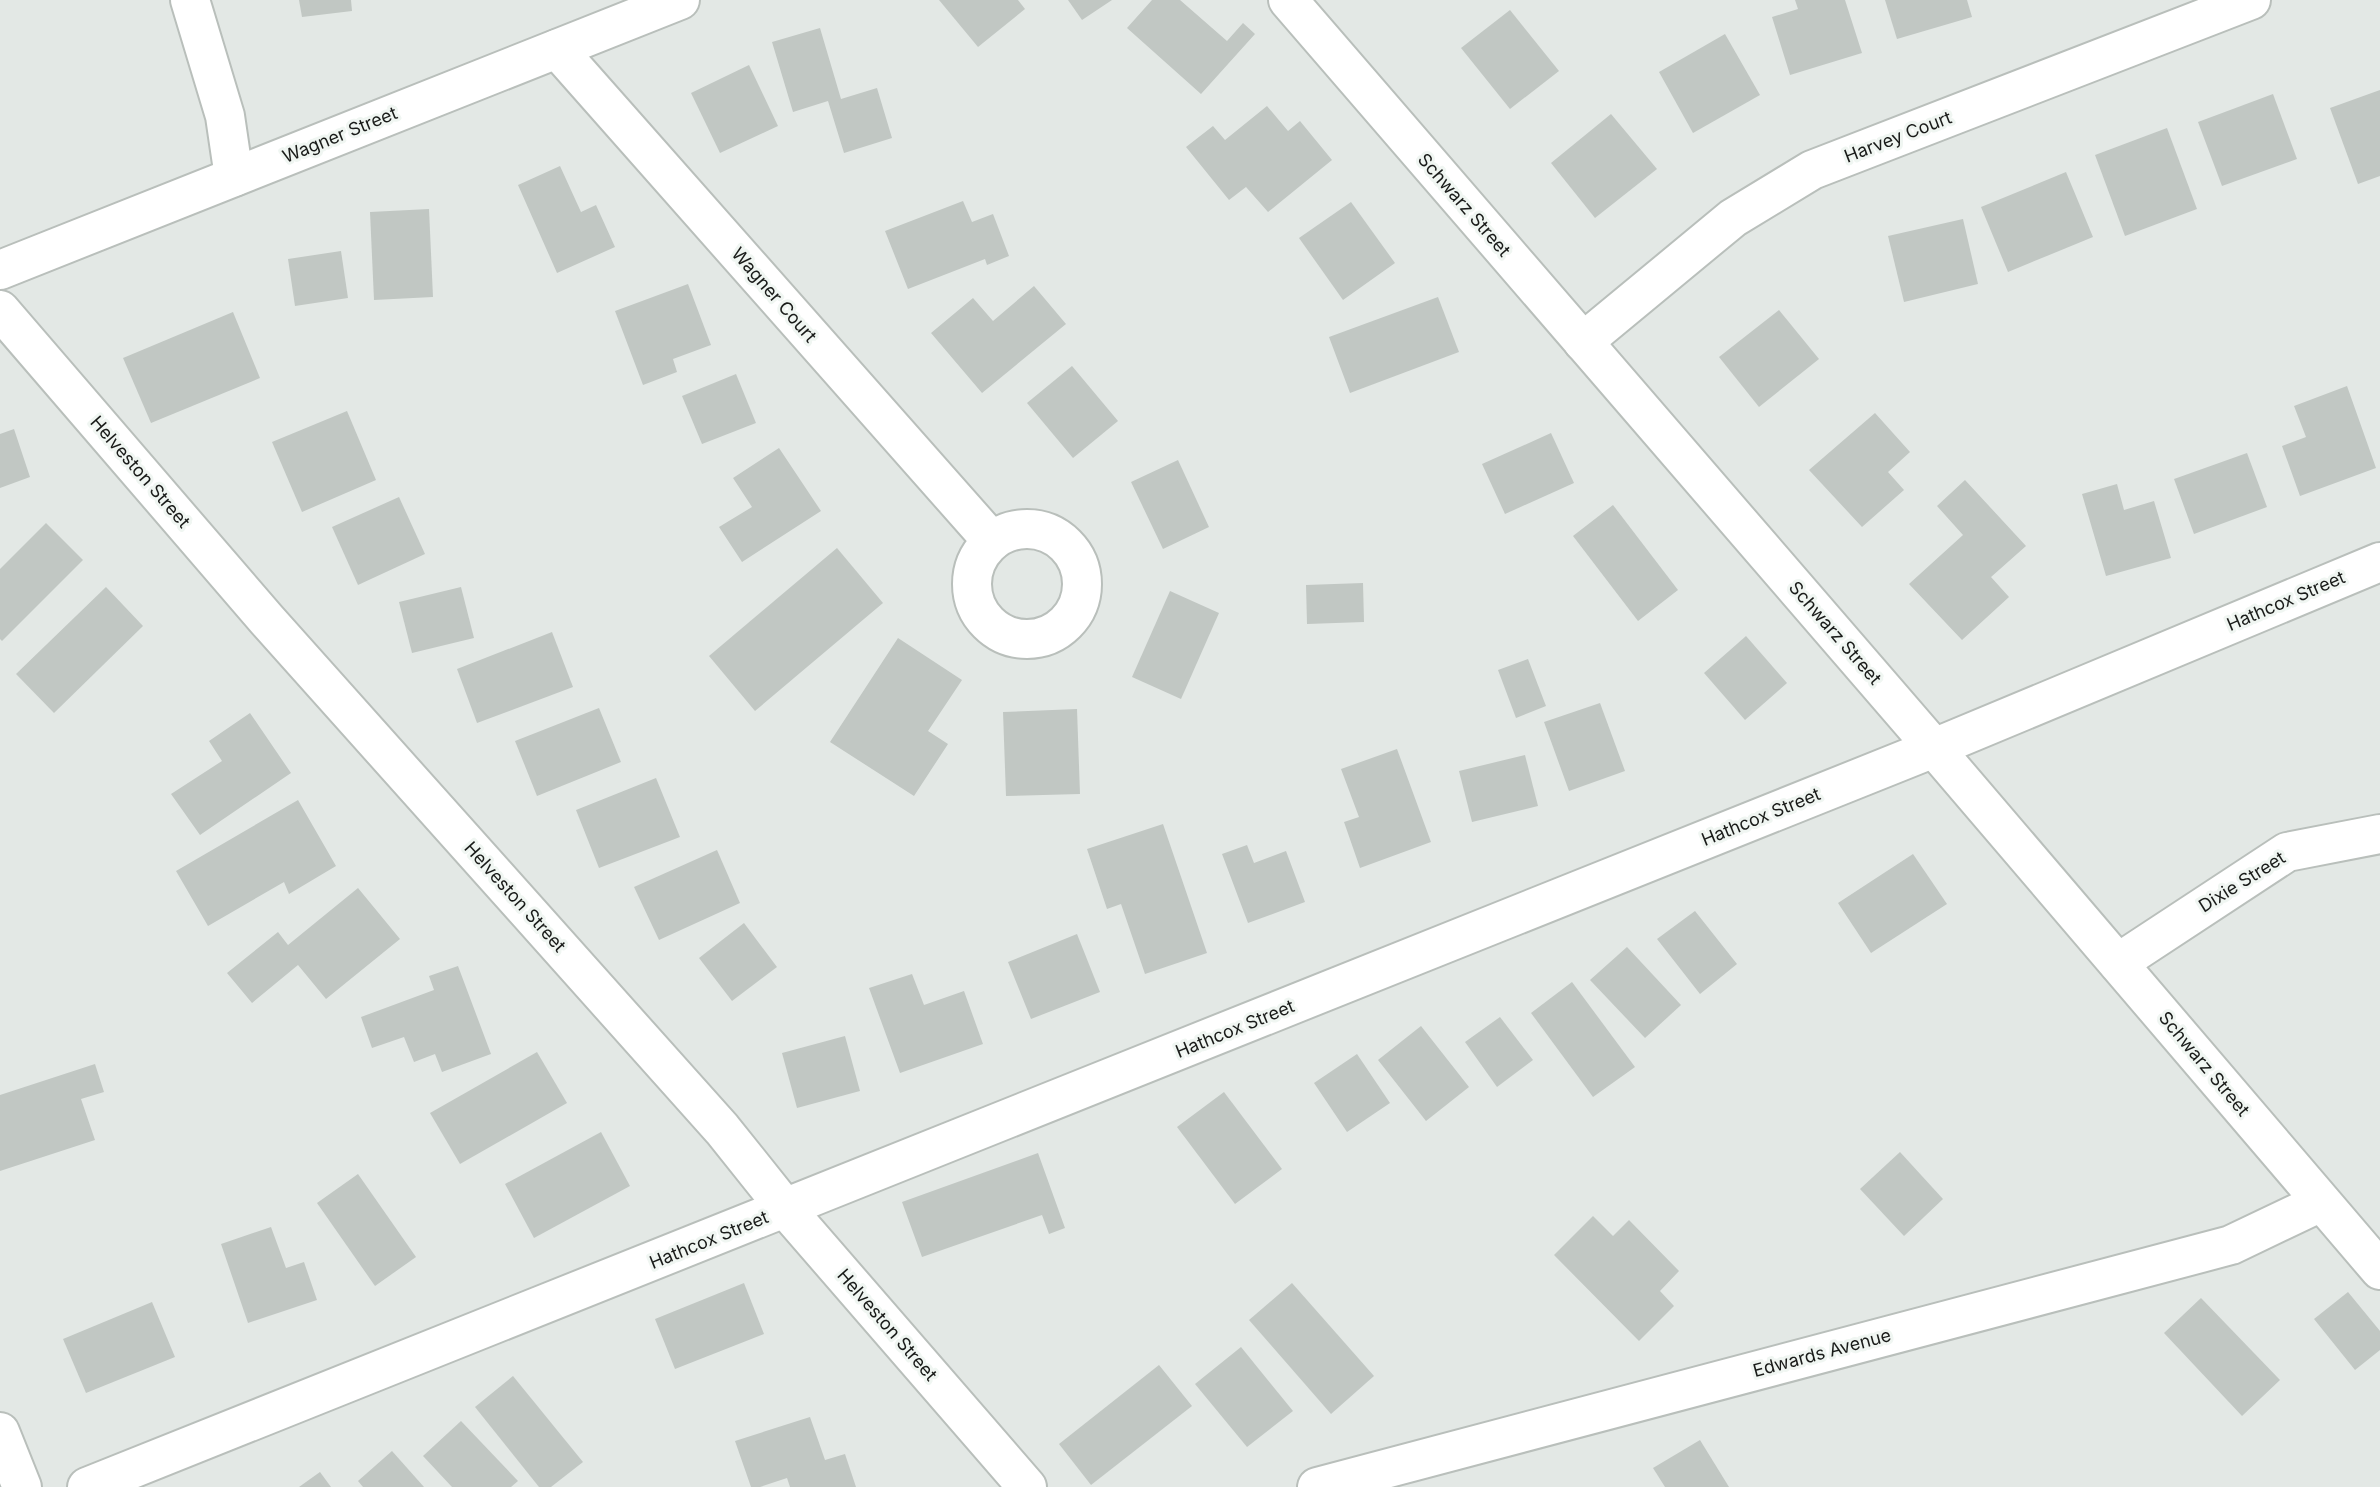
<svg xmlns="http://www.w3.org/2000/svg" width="2380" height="1487" font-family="Inter,sans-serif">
<rect width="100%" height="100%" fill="#e3e8e5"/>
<g fill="#c1c7c3">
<polygon points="299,0 351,0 352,11 302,17"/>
<polygon points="939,0 1018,0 1025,9 978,47"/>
<polygon points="1068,0 1112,0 1082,20"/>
<polygon points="1152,0 1180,0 1227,41 1243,23 1255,34 1201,94 1127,28"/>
<polygon points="1795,0 1845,0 1862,53 1790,75 1772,17 1798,9"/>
<polygon points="1885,0 1967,0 1972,17 1897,39"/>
<polygon points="1510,10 1559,71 1510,109 1461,48"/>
<polygon points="820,28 841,99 877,88 892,138 844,153 828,101 793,112 772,42"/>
<polygon points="1725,34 1760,95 1693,133 1659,72"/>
<polygon points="749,65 778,126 720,153 691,93"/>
<polygon points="2380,90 2380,176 2358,184 2330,108"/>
<polygon points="2273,94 2297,159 2222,186 2198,122"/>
<polygon points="1267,106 1288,131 1300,121 1332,160 1268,212 1246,187 1229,200 1186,147 1213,126 1225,140"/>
<polygon points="1611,114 1657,169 1595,218 1551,163"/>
<polygon points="2167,128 2197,209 2125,236 2095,155"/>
<polygon points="560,166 581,212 596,205 615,247 557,273 518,185"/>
<polygon points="2066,172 2093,237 2008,272 1981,207"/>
<polygon points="963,201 972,222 993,214 1009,256 987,265 985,259 908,289 885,231"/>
<polygon points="1351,202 1395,263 1343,300 1299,238"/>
<polygon points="429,209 433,297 374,300 370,212"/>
<polygon points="1963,219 1978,284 1904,302 1888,236"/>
<polygon points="341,251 348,298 295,306 288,259"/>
<polygon points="688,284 711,345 673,359 677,372 643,385 615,311"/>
<polygon points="1034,286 1066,324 982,393 931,333 973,298 993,321"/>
<polygon points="1438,297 1459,352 1350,393 1329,337"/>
<polygon points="1779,310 1819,359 1759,407 1719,357"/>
<polygon points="233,312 260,378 151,423 123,358"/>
<polygon points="1072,366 1118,421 1073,458 1027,403"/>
<polygon points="736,374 756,423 702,444 682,396"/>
<polygon points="2347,386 2376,468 2300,496 2282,446 2306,437 2294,406"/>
<polygon points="347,411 376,480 302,512 272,442"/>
<polygon points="1875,413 1910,452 1888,472 1904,490 1862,527 1809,470"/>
<polygon points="14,429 30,477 0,488 0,434"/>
<polygon points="1551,433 1574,483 1505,514 1482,464"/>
<polygon points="779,448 821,511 742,562 719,527 752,507 733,478"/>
<polygon points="2247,453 2267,507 2194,534 2174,479"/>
<polygon points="1178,460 1209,527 1163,549 1131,482"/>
<polygon points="1965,480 2026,546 1991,577 2009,597 1962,640 1909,584 1963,535 1937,506"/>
<polygon points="2117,484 2124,510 2154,501 2171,558 2106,576 2082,494"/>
<polygon points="399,497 425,554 358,585 332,527"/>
<polygon points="1613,505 1678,590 1638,621 1573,536"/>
<polygon points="46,523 83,560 2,641 0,639 0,569"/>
<polygon points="837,548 883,603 755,711 709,656"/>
<polygon points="1363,583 1364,622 1307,624 1306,585"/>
<polygon points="106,587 143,626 54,713 16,674"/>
<polygon points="461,587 474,638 412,653 399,602"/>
<polygon points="1170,591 1219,613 1181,699 1132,677"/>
<polygon points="552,632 573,687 477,723 457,669"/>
<polygon points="1746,636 1787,683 1745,720 1704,673"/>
<polygon points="898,638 962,680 928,731 948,744 914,796 830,742"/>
<polygon points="1528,659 1546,706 1516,718 1498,670"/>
<polygon points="1600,703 1625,771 1569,791 1544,722"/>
<polygon points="599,708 621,762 537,796 515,741"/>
<polygon points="1077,709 1080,794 1006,796 1003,712"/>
<polygon points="250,713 291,773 200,835 171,794 222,761 209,741"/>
<polygon points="1397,749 1431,842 1360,868 1344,822 1359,817 1341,769"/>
<polygon points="1525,755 1538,806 1472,822 1459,771"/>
<polygon points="656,778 680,837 599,868 576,810"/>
<polygon points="298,800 336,866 289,894 284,882 208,926 176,871"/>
<polygon points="1163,824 1207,953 1145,974 1121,904 1107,909 1087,849"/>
<polygon points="1247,845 1254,863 1286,851 1305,902 1248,923 1222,854"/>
<polygon points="717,850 740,903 659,940 634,887"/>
<polygon points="1913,854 1947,904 1871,953 1838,903"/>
<polygon points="358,888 400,939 326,999 298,965 252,1003 227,973 278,932 288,945"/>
<polygon points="1695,911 1737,964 1700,994 1657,939"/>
<polygon points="744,923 777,967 732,1001 699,958"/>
<polygon points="1077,934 1100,992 1031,1019 1008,962"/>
<polygon points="1627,947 1681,1005 1645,1038 1590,980"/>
<polygon points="458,966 491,1054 442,1072 435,1054 414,1062 404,1037 372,1048 361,1017 434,990 429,976"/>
<polygon points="912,974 924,1005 964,991 983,1044 900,1073 869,988"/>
<polygon points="1572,982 1635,1067 1593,1097 1531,1013"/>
<polygon points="1500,1017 1533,1060 1497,1087 1465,1042"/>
<polygon points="1421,1026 1469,1087 1426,1121 1378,1060"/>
<polygon points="845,1036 860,1091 797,1108 782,1053"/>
<polygon points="537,1052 567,1103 460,1164 430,1113"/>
<polygon points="1357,1054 1390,1103 1347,1132 1314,1083"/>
<polygon points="95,1064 104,1092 81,1099 95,1140 0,1171 0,1095"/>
<polygon points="1224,1092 1282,1169 1235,1204 1177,1127"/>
<polygon points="601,1132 630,1186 534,1238 505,1184"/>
<polygon points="1900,1152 1943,1199 1904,1236 1860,1189"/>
<polygon points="1038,1153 1065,1228 1049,1234 1042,1215 922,1257 902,1202"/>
<polygon points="358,1174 416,1257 375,1286 317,1203"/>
<polygon points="1593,1216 1613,1236 1629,1220 1679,1271 1660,1291 1674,1306 1639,1341 1554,1255"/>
<polygon points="271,1227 286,1268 304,1262 317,1300 248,1323 221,1244"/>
<polygon points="744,1283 764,1334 675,1369 655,1319"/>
<polygon points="1292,1283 1374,1376 1331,1414 1249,1320"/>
<polygon points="2348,1292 2380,1331 2380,1350 2355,1370 2314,1319"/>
<polygon points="2201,1298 2280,1380 2242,1416 2164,1333"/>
<polygon points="152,1302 175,1357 86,1393 63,1339"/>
<polygon points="1241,1347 1293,1411 1247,1447 1195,1384"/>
<polygon points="1159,1365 1192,1406 1091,1485 1059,1444"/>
<polygon points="513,1376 583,1462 551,1487 539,1487 475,1407"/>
<polygon points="810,1417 825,1460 845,1454 856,1487 790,1487 787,1478 760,1487 751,1487 735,1441"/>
<polygon points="461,1421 518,1481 511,1487 452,1487 423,1456"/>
<polygon points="1700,1440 1729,1487 1665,1487 1653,1468"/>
<polygon points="392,1451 424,1487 363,1487 358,1481"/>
<polygon points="320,1472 331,1487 299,1487"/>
</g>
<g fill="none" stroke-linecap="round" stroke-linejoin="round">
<defs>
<g id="minor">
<polyline points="190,0 225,116 234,177"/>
<polyline points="1288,0 1934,748 2380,1270"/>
<polyline points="557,49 992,541"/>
<polyline points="0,270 680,0"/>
<polyline points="0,310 267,620 722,1129 786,1209 1027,1487"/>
<polyline points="1583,342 1733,218 1812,170 2251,0"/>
<circle cx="1027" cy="584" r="55"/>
<polyline points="2118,963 2287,852 2380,834"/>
<polyline points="0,1432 22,1487"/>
<polyline points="87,1487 1934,748 2380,562"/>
<polyline points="1317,1487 2231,1245 2321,1202"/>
</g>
</defs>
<use href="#minor" stroke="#b9bfbb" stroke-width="42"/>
<use href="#minor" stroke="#fff" stroke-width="38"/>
</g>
<g text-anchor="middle" stroke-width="6" stroke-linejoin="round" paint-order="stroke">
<g font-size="18" fill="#191b19" stroke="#f0f6f2">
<text transform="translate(340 135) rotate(-22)" y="6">Wagner Street</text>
<text transform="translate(1898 137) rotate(-21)" y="6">Harvey Court</text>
<text transform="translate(1464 205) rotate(49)" y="6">Schwarz Street</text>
<text transform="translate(774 295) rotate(49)" y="6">Wagner Court</text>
<text transform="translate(140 472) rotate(49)" y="6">Helveston Street</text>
<text transform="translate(2286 601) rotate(-23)" y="6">Hathcox Street</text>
<text transform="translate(1835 633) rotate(49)" y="6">Schwarz Street</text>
<text transform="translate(1761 817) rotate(-22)" y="6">Hathcox Street</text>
<text transform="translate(2242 882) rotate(-32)" y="6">Dixie Street</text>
<text transform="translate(515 897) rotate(48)" y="6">Helveston Street</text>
<text transform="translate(1235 1029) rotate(-22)" y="6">Hathcox Street</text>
<text transform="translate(2204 1064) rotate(50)" y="6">Schwarz Street</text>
<text transform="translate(709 1240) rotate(-22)" y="6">Hathcox Street</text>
<text transform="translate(887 1325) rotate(49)" y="6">Helveston Street</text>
<text transform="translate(1822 1353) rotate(-15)" y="6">Edwards Avenue</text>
</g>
</g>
</svg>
